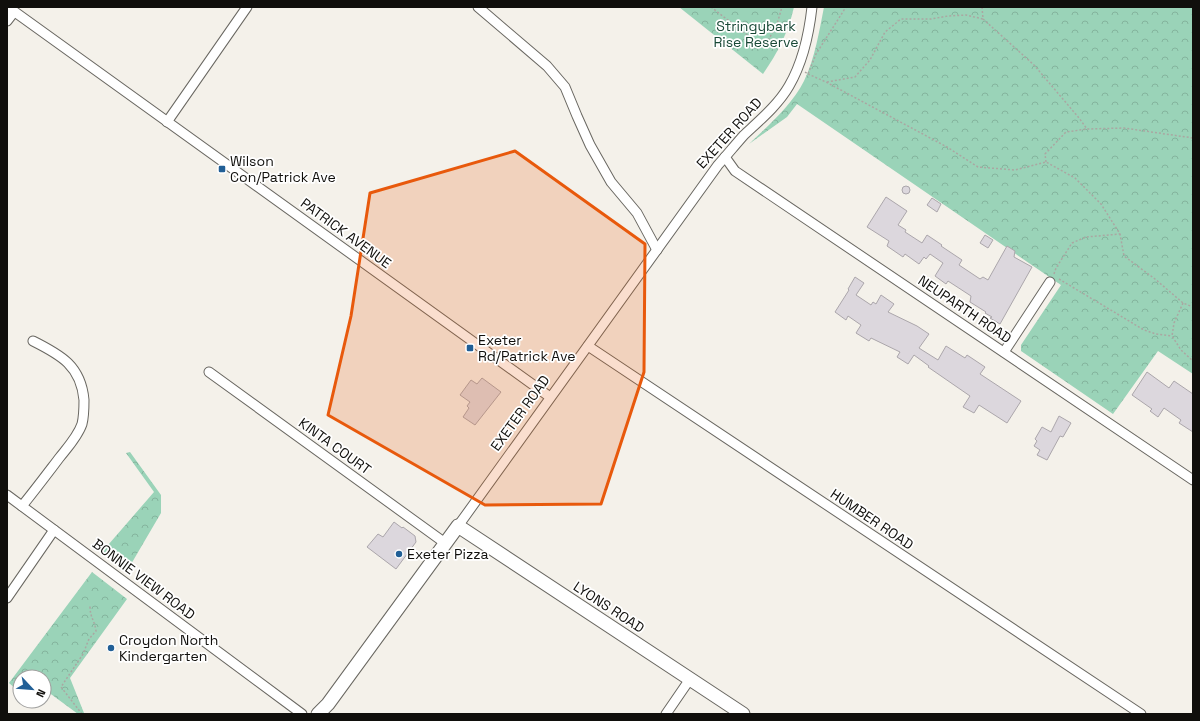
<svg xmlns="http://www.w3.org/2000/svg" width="1200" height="721" font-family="'Space Grotesk',sans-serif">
<defs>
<pattern id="forest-crowns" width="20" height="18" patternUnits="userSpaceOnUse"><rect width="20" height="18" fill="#9ad3b8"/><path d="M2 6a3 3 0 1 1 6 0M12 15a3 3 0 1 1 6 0" fill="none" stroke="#84b49d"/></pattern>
</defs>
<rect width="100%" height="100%" fill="#f4f1ea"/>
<g fill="url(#forest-crowns)">
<path d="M679,7H794C788,33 778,52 763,74Z"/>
<path d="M824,7H1193V374L1158,351L1113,414L1021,351V345L1061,285L797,104L787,117L749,144C768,126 792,105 804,81C815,58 819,32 824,7Z"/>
<polygon points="130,452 161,495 161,513 127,571 102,552 154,492 126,453"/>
<polygon points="92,572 127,599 70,678 84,713 78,714 44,689 44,677 20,677 20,686 16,689 9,683"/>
</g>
<g fill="#dcd7dd" stroke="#aba6ab">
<circle cx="906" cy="190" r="4"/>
<polygon points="886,197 907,211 898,225 906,230 905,232 922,243 927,235 942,245 941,246 962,260 959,265 980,279 983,277 988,280 1007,246 1015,251 1014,257 1032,267 1000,324 990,318 992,317 985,313 986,312 970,302 971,296 948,281 946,284 935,276 943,263 930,254 926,259 924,257 919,264 905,254 903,257 887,246 889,241 867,227"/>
<polygon points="932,198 941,204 937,212 927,205"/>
<polygon points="985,235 993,240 988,248 980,243"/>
<polygon points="855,277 864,283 856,295 871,305 873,302 876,304 881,295 894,304 888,312 917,326 929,334 919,348 922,350 938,360 946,346 965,358 967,355 985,367 980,374 1021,401 1007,423 979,405 974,413 963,407 970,396 928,367 929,366 914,355 908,364 897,357 900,352 871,338 869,341 856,333 861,325 848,316 846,320 835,312 849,290 848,289"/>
<polygon points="1147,372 1169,388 1174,381 1193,394 1193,432 1179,423 1181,420 1164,408 1158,417 1150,411 1152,409 1132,395"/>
<polygon points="482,378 501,392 475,425 463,417 469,408 467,406 470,402 460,395 471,380 477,384"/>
<polygon points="1059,416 1071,423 1063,437 1060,436 1047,460 1037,455 1040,450 1034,446 1037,441 1035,439 1042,427 1051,432"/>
<polygon points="394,522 402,528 403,527 415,536 416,542 396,569 367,547 378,534 383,537"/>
</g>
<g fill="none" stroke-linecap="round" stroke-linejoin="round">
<defs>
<g id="minor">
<polyline points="8,7 550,397"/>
<polyline points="478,7 547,66 565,87 577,116 590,145 611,182 637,213 657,250"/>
<polyline points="7,21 14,12"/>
<polyline points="167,122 247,7"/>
<polyline points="725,157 735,171 1193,480"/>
<polyline points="588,346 1141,714"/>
<polyline points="1004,352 1050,282"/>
<polyline points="209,372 445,543"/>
<polyline points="7,495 302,714"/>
<path d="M22,506C35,490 47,474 60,457C68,447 78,436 82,424C84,416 84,408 84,400C81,366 61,355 33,341"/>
<path d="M458,526L718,165C727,155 735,145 744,135C760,120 778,105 789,86C803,62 809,34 812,7"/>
<polyline points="7,598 54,530"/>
<polyline points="666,714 690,679"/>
</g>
<polyline id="secondary" points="318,714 328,704 458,526 743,714"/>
</defs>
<use href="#minor" stroke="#696761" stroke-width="11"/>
<use href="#secondary" stroke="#696761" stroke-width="15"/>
<g stroke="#aaa7a2" stroke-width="1.5" stroke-dasharray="2 2" stroke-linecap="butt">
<polyline points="711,7 764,48 777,24 782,7"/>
<polyline points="982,7 983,19 1034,65 1079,118 1087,129"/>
<polyline points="805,72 808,74 816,54 846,7"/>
<polyline points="808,74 826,82 947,147 978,167 1015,170 1046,162 1075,178 1101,204 1120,234 1124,256 1155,279 1183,303 1193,307"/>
<polyline points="827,82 855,77 870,60 885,32 901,19 931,19 948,16 966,15 983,19"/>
<polyline points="1046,162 1045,154 1066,132 1087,129 1124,128 1193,138"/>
<polyline points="1054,274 1056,268 1072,243 1086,237 1120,234"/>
<polyline points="1059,279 1144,330 1156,334 1172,336"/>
<polyline points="1183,303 1174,323 1172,336 1181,350 1193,361"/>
<path d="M82,714L61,687L83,654L89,639L96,631C95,621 90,618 90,606"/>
</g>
<use href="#minor" stroke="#fff" stroke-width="9"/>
<use href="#secondary" stroke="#fff" stroke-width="13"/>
</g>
<path fill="#e8590c" fill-opacity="0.2" stroke="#e8590c" stroke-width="3" stroke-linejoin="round" d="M515,151L645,244L644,372L601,504L485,505L328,415L351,316L370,193Z"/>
<g fill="#215f96" stroke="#fff" stroke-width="1.5">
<rect x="218" y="165" width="8" height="8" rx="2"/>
<rect x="466" y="344" width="8" height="8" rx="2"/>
<circle cx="399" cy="554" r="4"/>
<circle cx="111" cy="648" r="4"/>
</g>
<g text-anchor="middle" stroke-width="3.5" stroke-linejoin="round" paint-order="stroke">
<g font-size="14" fill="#184836" stroke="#fff">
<text x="756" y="31">Stringybark<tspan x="756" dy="16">Rise Reserve</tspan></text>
</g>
<g font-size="14" fill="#100f0c" stroke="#fff">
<text transform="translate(729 133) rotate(-48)" y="5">EXETER ROAD</text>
<text transform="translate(346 233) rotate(36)" y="5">PATRICK AVENUE</text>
<text transform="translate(965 309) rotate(34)" y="5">NEUPARTH ROAD</text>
<text transform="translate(520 413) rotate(-54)" y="5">EXETER ROAD</text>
<text transform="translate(335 446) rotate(36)" y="5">KINTA COURT</text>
<text transform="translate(872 519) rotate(34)" y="5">HUMBER ROAD</text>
<text transform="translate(144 579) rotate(37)" y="5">BONNIE VIEW ROAD</text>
<text transform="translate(609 607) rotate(33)" y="5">LYONS ROAD</text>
</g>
<g font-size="14" fill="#100f0c" stroke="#fff" text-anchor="start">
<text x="230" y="166">Wilson<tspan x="230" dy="16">Con/Patrick Ave</tspan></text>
<text x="478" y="345">Exeter<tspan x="478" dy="16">Rd/Patrick Ave</tspan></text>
<text x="407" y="559">Exeter Pizza</text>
<text x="119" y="645">Croydon North<tspan x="119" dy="16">Kindergarten</tspan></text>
</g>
</g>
<rect width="1200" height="721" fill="none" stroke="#100f0c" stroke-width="16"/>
<g transform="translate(32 689) rotate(116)"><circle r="19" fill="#ffffff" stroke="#9f9f9e"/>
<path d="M0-3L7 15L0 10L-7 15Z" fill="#215f96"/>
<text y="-6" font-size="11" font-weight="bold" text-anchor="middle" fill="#100f0c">N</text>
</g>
</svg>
